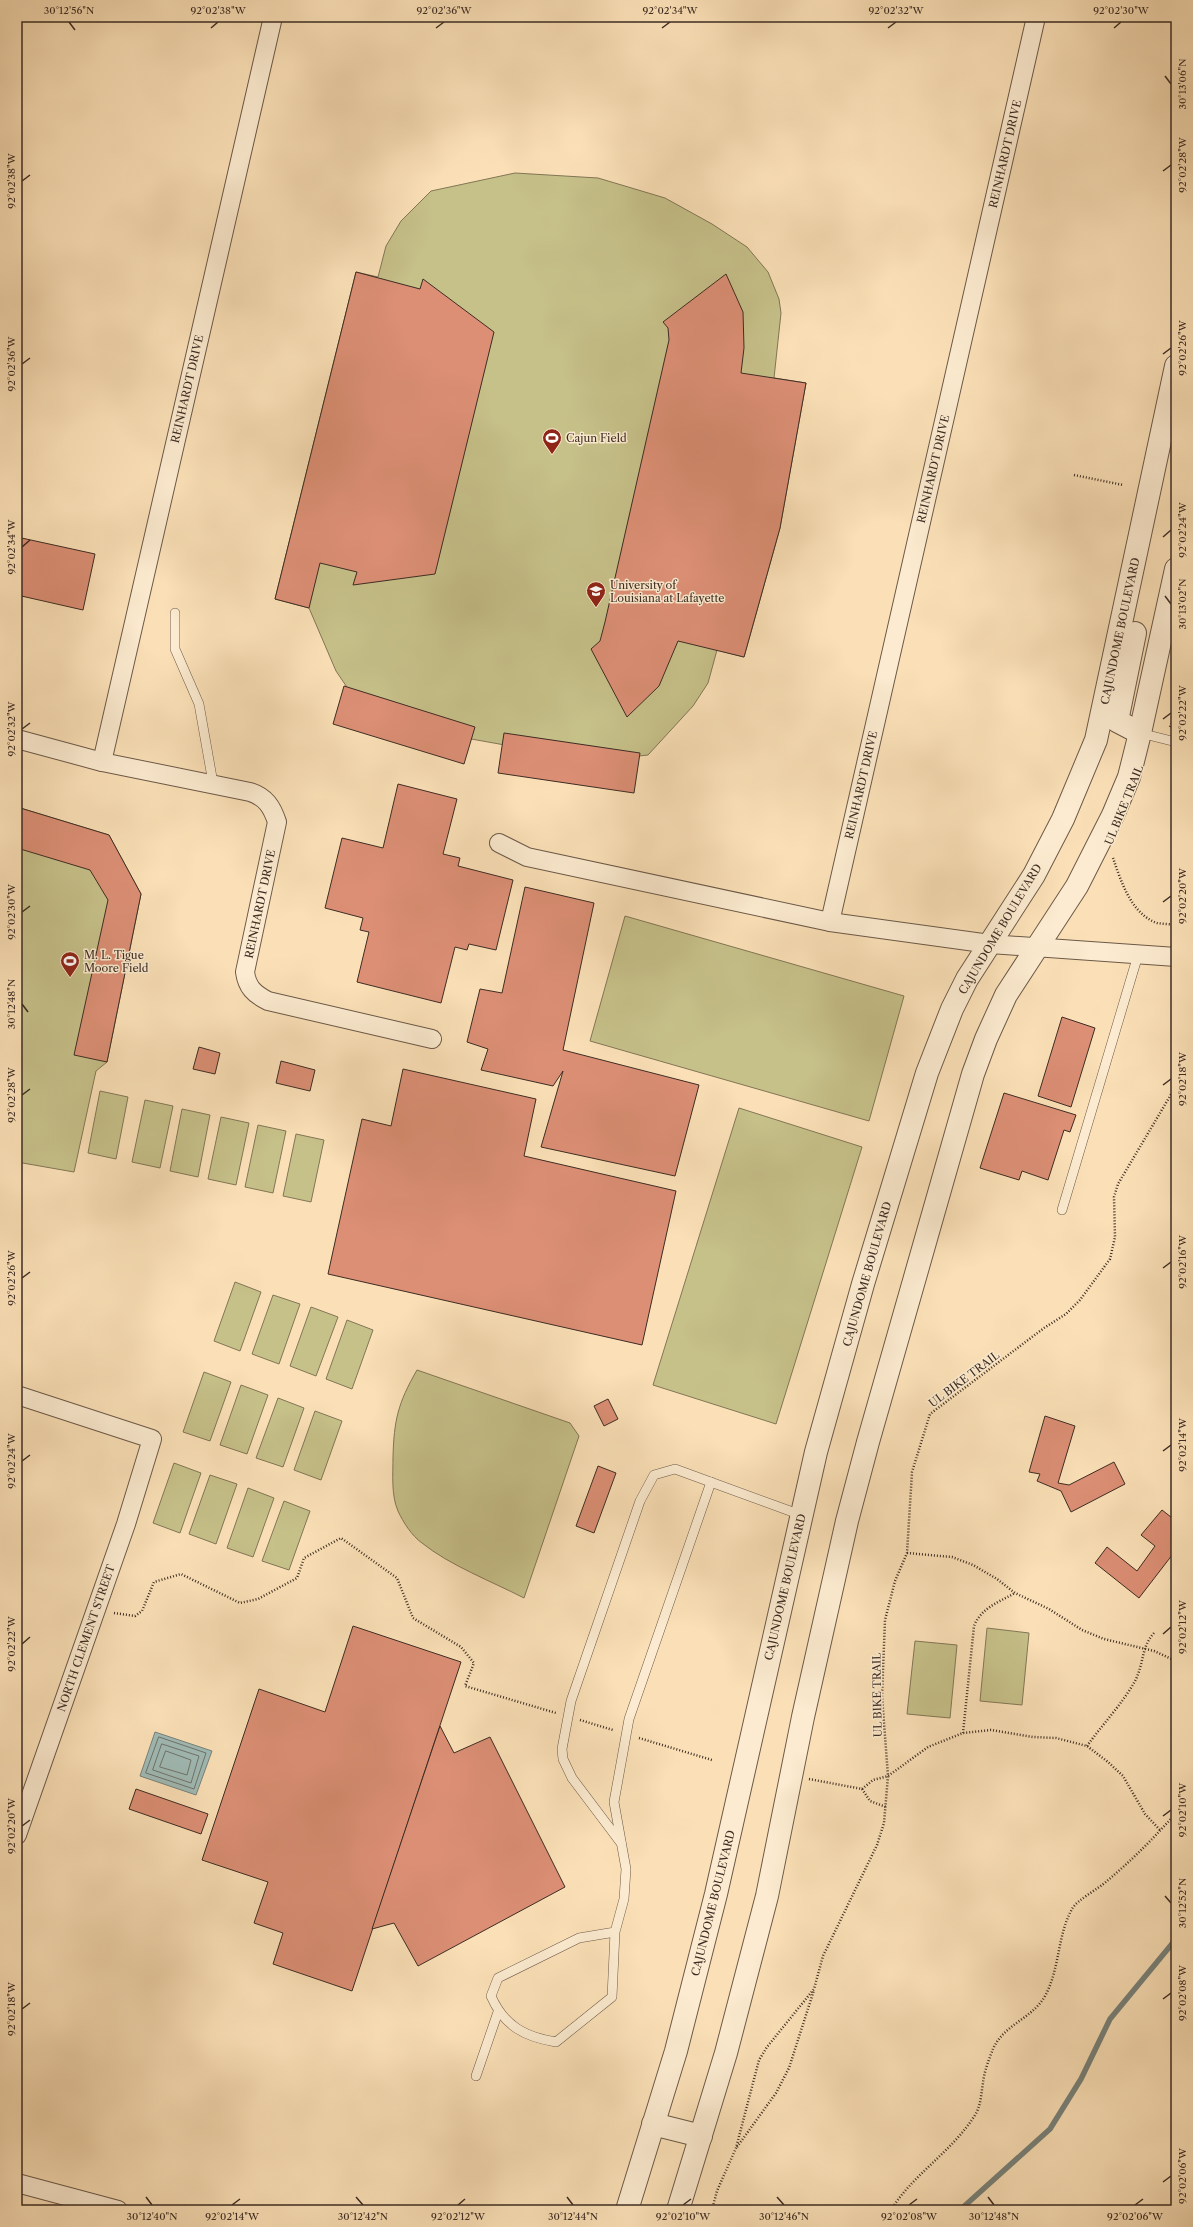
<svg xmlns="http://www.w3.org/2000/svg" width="1193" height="2227" font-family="'Libre Caslon Text',serif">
<rect width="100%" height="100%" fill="#fbe0b7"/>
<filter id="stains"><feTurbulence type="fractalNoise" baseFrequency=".005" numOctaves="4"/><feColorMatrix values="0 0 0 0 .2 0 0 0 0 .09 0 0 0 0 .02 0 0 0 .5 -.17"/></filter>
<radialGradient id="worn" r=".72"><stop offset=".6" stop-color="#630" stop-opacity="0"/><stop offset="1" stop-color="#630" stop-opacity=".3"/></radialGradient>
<g fill="#c6c089" stroke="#827656">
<polygon points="515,173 598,178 665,198 712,224 747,247 768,272 779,299 781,313 774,378 806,383 780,528 744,657 717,650 708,683 693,706 648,755 594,761 449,735 355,699 336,671 309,608 275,599 356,272 378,277 386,246 401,221 431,191"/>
<polygon points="17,807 109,835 141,894 107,1062 96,1071 74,1172 17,1162"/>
<polygon points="625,916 904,996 869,1121 590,1041"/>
<polygon points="100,1091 128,1097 116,1159 88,1153"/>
<polygon points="145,1100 173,1106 160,1168 132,1162"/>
<polygon points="739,1108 862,1147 776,1424 653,1385"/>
<polygon points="182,1109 210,1115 198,1177 170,1171"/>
<polygon points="221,1117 249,1123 236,1185 208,1179"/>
<polygon points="258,1125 286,1131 273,1193 245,1187"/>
<polygon points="296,1134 324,1140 311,1202 283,1196"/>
<polygon points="235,1282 261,1292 240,1351 214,1341"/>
<polygon points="273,1295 300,1304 279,1364 252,1354"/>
<polygon points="311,1307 338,1317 316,1376 290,1366"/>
<polygon points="347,1320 373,1330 352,1389 326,1379"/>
<path d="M417,1370L570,1423L579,1436L524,1598C493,1582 449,1565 422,1543C412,1536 403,1522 398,1511C391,1495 393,1474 393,1457C394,1420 398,1403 417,1370Z"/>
<polygon points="204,1372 231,1382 210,1441 183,1432"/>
<polygon points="241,1385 268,1395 247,1454 220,1445"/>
<polygon points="278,1398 304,1408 283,1467 256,1458"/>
<polygon points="315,1411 342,1421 321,1480 294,1470"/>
<polygon points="174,1463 201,1473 180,1533 153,1523"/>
<polygon points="210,1475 237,1484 216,1544 189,1534"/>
<polygon points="248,1488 274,1498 253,1557 227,1548"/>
<polygon points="284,1501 310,1511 289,1570 262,1561"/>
<polygon points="987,1628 1029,1633 1022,1705 980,1701"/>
<polygon points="915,1641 957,1645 950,1718 907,1714"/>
</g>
<polygon fill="#a0bbb6" stroke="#78827b" points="155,1732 212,1751 196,1795 140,1776"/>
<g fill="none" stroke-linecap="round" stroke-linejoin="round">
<g stroke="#6e746c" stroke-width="1">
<polygon points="159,1737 206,1753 194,1789 146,1773"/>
<polygon points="162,1744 199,1756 191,1783 153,1770"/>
<polygon points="166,1751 191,1760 187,1775 160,1767"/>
</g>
<polyline stroke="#78827b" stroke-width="5.5" points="960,2210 1050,2129 1081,2079 1110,2019 1176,1939"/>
</g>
<g fill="#dc8f75" stroke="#3d2c23">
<polygon points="356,272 420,289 423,279 494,332 435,574 353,585 357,572 320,563 309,608 275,599"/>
<polygon points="726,274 743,312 744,348 741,373 806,383 780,528 744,657 678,641 659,686 627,717 591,649 600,641 605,622 669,340 668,328 663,322"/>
<polygon points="17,537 95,554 83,610 17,595"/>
<polygon points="344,686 475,727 464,764 333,724"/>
<polygon points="504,733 640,753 634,793 498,773"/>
<polygon points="398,784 457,799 443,854 460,858 458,866 513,880 496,950 469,944 467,950 455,947 441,1003 357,982 369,932 360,930 363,918 325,908 342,838 383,848"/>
<polygon points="17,807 109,835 141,894 107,1062 74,1055 108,900 90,870 17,848"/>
<polygon points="525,887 594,903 563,1050 699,1085 675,1176 541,1147 563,1071 553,1086 481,1070 488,1049 467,1042 480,989 502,993"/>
<polygon points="1062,1017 1095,1028 1071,1107 1038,1096"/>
<polygon points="199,1047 220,1053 215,1074 193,1069"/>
<polygon points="281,1061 315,1070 310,1091 276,1083"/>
<polygon points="403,1069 536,1099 524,1156 676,1191 642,1345 328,1274 362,1119 391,1126"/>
<polygon points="1004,1093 1076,1115 1070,1132 1064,1130 1048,1180 1022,1171 1019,1180 980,1168"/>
<polygon points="608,1399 618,1419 604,1426 594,1406"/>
<polygon points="1045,1416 1075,1426 1058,1483 1069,1485 1114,1462 1125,1484 1071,1512 1061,1491 1037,1481 1040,1474 1029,1472"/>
<polygon points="598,1466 616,1473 594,1533 576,1526"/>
<polygon points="1162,1510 1176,1521 1176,1550 1139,1598 1095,1563 1107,1547 1137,1571 1155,1546 1141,1535"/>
<polygon points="353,1626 461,1662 352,1991 273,1964 283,1933 254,1923 268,1882 202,1860 259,1689 325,1712"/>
<polygon points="440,1726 454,1753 490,1737 565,1887 418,1966 394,1923 372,1929"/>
<polygon points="136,1789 208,1814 201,1834 129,1809"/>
</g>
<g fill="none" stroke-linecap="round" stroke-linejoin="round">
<defs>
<g id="service">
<polyline points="175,613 175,649 199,704 213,783"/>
<polyline points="1140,733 1176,742"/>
<polyline points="1062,1210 1138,955"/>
<polyline points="621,1843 572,1778 563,1759 562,1749 571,1701 640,1501 654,1475 675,1469 801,1515"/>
<path d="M615,1932L612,1997L556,2042C525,2037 504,2026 491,1996L498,1978L579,1938L615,1932L624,1899L626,1869L614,1802L629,1719L711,1482"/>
<polyline points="476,2076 498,2012"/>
</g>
<g id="minor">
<path d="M17,739L102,762L250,792C266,797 272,807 277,822L245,972C247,987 254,994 268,1001L432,1039"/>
<polyline points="102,762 273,17"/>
<polyline points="499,843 527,857 830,922 990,944 1176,957"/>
<polyline points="830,922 1036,17"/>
<polyline points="17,1395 152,1439 126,1524 17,1835"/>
<polyline points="17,2183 118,2210"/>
</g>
<g id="tertiary">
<polyline points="1135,633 1117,721 1140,733"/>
<polyline points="653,2124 701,2136"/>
<polyline points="627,2210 676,2051 716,1894 816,1452 863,1284 927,1073 952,1009 967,979 1034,875 1063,819 1096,740 1176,366"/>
<polyline points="678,2210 726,2053 767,1896 803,1717 847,1521 868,1442 973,1074 986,1039 1006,995 1077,886 1113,815 1129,777 1140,733 1176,569"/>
</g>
</defs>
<use href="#service" stroke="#6c5948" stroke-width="10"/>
<use href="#minor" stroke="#6c5948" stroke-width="20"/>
<use href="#tertiary" stroke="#6c5948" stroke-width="24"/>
<g stroke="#3d2c23" stroke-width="2.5" stroke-dasharray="1 2" stroke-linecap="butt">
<polyline points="1074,475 1123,485"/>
<polyline points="1170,727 1176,713"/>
<path d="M1113,858C1121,881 1131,914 1157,923C1163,924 1170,924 1176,925"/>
<polyline points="907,1553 952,1557 973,1565 997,1579 1015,1593 1049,1609 1082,1630 1104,1639 1154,1651 1176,1661"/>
<polyline points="114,1613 135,1616 142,1611 154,1582 181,1574 240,1603 258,1599 297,1578 304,1558 341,1538 397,1578 413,1618 461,1647 474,1663 465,1686 556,1713"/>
<polyline points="580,1720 613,1730"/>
<path d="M963,1733L974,1626C981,1608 999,1602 1015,1593"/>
<polyline points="639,1738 712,1760"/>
<path d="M1087,1746C1102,1725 1123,1703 1135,1681C1144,1664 1141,1647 1154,1633"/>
<polyline points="809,1779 862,1789 873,1780 888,1776 928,1747 963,1733 991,1730 1033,1737 1056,1738 1087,1746 1108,1762 1123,1776 1145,1814 1160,1830"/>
<polyline points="862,1789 870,1801 886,1807"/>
<polyline points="737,2147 776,2093 789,2068 814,1990"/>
<polyline points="712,2210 717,2191 736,2148 759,2060 767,2047 814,1989 823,1956 877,1845 884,1823 888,1776 882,1696 885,1620 895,1581 907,1553 912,1472 930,1414 1044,1328 1066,1314 1080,1300 1110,1259 1115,1237 1114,1197 1118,1184 1176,1086"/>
<path d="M891,2210C913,2174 952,2152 975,2115C981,2106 981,2094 983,2083C984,2072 989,2059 993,2049C1004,2024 1032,2019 1045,1996C1060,1969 1057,1936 1072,1909C1077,1900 1098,1889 1107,1881C1131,1861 1155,1837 1176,1813"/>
</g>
<use href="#service" stroke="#fcebd0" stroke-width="9"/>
<use href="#minor" stroke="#fcebd0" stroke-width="18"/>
<use href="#tertiary" stroke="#fcebd0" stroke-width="22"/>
</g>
<path fill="none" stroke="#3d2c23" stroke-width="1.5" d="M69,22L75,30M211,28L218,22M436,28L444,22M662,28L670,22M888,28L896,22M1114,28L1121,22M1165,76L1171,84M1163,171L1171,165M22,181L30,175M1163,354L1171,348M22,364L30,358M1163,537L1171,530M22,547L30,540M1165,596L1171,604M1163,719L1171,713M22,729L30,723M1163,902L1171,896M22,912L30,906M22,1004L28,1012M1163,1085L1171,1079M22,1095L30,1089M1163,1268L1171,1262M22,1278L30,1272M1163,1451L1171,1445M22,1461L30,1455M1163,1634L1171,1627M22,1644L30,1637M1163,1816L1171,1810M22,1826L30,1820M1165,1896L1171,1903M1163,1999L1171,1993M22,2009L30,2003M1163,2182L1171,2176M146,2197L152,2205M356,2197L363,2205M567,2197L573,2205M777,2197L784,2205M988,2197L994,2205M232,2205L240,2199M458,2205L465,2199M683,2205L691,2199M909,2205L917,2199M1135,2205L1143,2199"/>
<defs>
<symbol id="stadium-pin" viewBox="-11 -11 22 30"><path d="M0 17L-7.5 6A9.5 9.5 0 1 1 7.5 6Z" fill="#8f2418" stroke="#fcebd0"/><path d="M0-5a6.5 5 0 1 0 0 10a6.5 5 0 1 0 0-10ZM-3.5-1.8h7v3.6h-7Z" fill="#fff"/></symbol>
<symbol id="university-pin" viewBox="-11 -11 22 30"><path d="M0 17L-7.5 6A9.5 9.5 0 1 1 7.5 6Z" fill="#8f2418" stroke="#fcebd0"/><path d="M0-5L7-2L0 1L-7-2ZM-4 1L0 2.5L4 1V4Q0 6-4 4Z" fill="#fff"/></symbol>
</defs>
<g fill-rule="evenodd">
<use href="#stadium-pin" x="541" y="427" width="22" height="30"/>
<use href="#university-pin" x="585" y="580" width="22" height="30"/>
<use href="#stadium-pin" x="59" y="950" width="22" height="30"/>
</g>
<g text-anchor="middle" stroke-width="3" stroke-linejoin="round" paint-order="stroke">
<g font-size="11" fill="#3d2c23" stroke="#fcebd0">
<text transform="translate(1005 154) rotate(-77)" y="4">REINHARDT DRIVE</text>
<text transform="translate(187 389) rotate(-77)" y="4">REINHARDT DRIVE</text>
<text transform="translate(933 469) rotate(-77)" y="4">REINHARDT DRIVE</text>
<text transform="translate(1120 631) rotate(-78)" y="4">CAJUNDOME BOULEVARD</text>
<text transform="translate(861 785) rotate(-77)" y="4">REINHARDT DRIVE</text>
<text transform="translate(1124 805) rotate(-68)" y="4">UL BIKE TRAIL</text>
<text transform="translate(260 904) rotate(-78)" y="4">REINHARDT DRIVE</text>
<text transform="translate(1000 929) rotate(-59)" y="4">CAJUNDOME BOULEVARD</text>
<text transform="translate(867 1274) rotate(-74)" y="4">CAJUNDOME BOULEVARD</text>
<text transform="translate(964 1379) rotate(-37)" y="4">UL BIKE TRAIL</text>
<text transform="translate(785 1587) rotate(-77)" y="4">CAJUNDOME BOULEVARD</text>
<text transform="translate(86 1638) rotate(-71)" y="4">NORTH CLEMENT STREET</text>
<text transform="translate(877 1695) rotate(-91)" y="4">UL BIKE TRAIL</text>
<text transform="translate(713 1903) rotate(-76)" y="4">CAJUNDOME BOULEVARD</text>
</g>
<g font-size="11" fill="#3d2c23" stroke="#fcebd0" text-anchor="start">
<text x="566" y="442">Cajun Field</text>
<text x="610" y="589">University of<tspan x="610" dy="13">Louisiana at Lafayette</tspan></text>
<text x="84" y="959">M. L. Tigue<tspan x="84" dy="13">Moore Field</tspan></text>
</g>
</g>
<rect width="1193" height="2227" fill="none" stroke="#fbe0b7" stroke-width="44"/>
<rect x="22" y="22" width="1149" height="2183" fill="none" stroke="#3d2c23" stroke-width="1.5"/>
<g font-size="10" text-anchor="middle" fill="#3d2c23">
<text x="69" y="14">30°12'56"N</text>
<text x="218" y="14">92°02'38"W</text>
<text x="444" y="14">92°02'36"W</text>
<text x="670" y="14">92°02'34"W</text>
<text x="896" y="14">92°02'32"W</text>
<text x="1121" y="14">92°02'30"W</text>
<text transform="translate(1182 84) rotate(-90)" y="4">30°13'06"N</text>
<text transform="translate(1182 165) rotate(-90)" y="4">92°02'28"W</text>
<text transform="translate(11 181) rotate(-90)" y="4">92°02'38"W</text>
<text transform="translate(1182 348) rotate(-90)" y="4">92°02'26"W</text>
<text transform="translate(11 364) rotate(-90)" y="4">92°02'36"W</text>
<text transform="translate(1182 530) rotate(-90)" y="4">92°02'24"W</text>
<text transform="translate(11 547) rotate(-90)" y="4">92°02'34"W</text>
<text transform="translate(1182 604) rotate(-90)" y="4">30°13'02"N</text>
<text transform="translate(1182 713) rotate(-90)" y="4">92°02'22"W</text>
<text transform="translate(11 729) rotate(-90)" y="4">92°02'32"W</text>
<text transform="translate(1182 896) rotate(-90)" y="4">92°02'20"W</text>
<text transform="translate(11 912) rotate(-90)" y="4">92°02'30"W</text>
<text transform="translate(11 1004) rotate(-90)" y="4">30°12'48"N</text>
<text transform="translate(1182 1079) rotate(-90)" y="4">92°02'18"W</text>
<text transform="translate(11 1095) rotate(-90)" y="4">92°02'28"W</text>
<text transform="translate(1182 1262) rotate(-90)" y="4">92°02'16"W</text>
<text transform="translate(11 1278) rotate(-90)" y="4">92°02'26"W</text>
<text transform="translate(1182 1445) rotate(-90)" y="4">92°02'14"W</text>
<text transform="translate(11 1461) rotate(-90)" y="4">92°02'24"W</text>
<text transform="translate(1182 1627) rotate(-90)" y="4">92°02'12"W</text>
<text transform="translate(11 1644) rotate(-90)" y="4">92°02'22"W</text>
<text transform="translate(1182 1810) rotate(-90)" y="4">92°02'10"W</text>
<text transform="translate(11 1826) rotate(-90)" y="4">92°02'20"W</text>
<text transform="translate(1182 1903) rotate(-90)" y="4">30°12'52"N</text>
<text transform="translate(1182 1993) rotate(-90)" y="4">92°02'08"W</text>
<text transform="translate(11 2009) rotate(-90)" y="4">92°02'18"W</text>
<text transform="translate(1182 2176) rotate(-90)" y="4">92°02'06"W</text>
<text x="152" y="2220">30°12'40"N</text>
<text x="232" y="2220">92°02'14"W</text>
<text x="363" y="2220">30°12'42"N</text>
<text x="458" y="2220">92°02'12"W</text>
<text x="573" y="2220">30°12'44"N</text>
<text x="683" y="2220">92°02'10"W</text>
<text x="784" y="2220">30°12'46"N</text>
<text x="909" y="2220">92°02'08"W</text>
<text x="994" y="2220">30°12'48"N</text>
<text x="1135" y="2220">92°02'06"W</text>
</g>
<rect width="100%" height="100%" filter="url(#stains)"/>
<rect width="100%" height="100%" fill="url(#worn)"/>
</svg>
